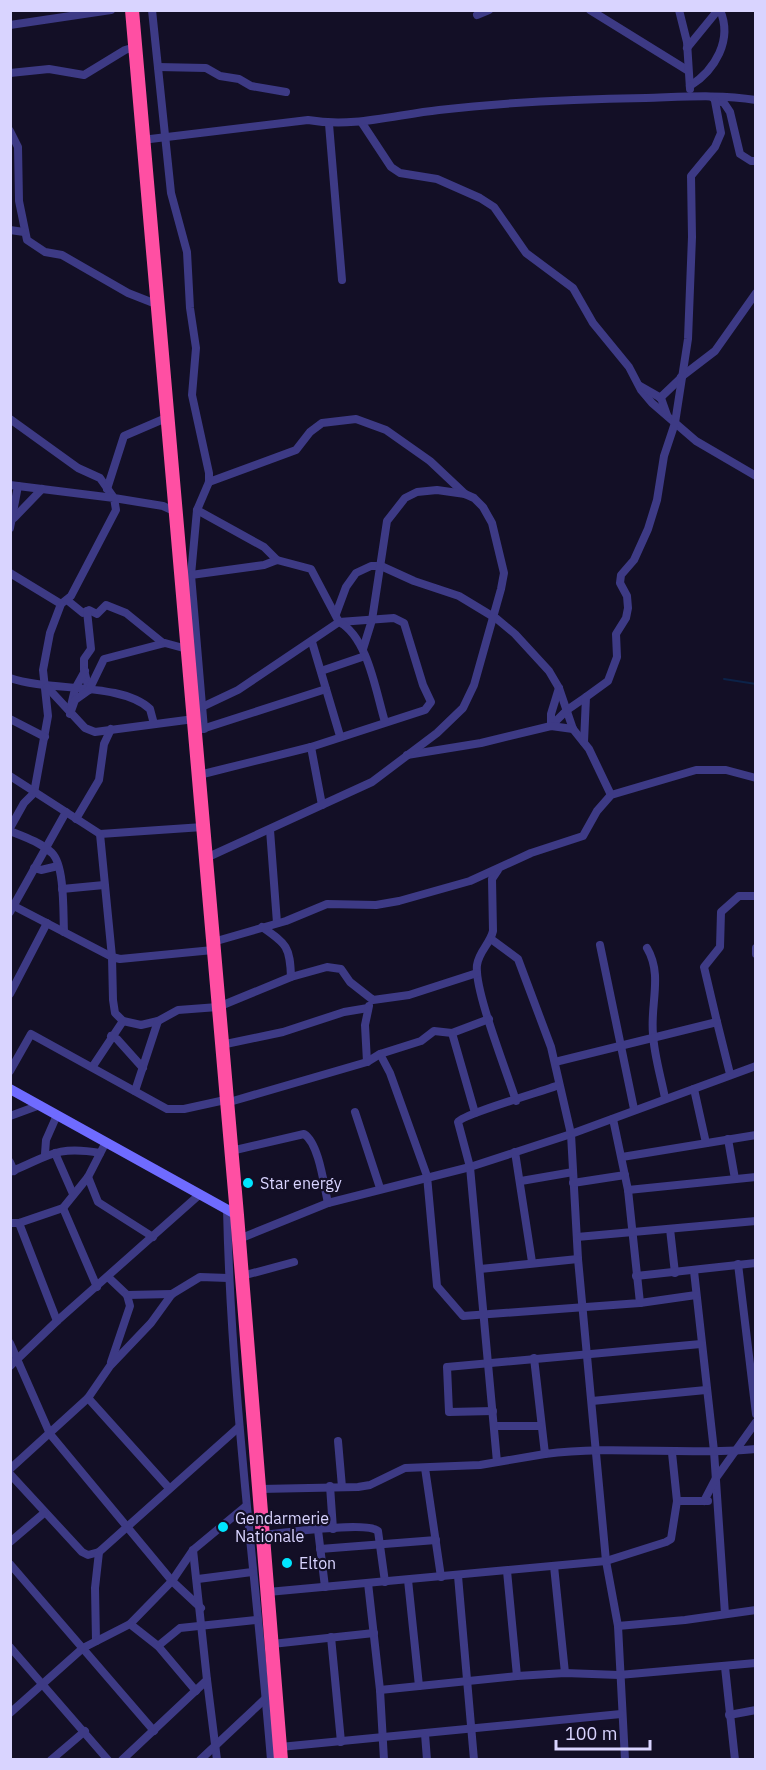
<svg xmlns="http://www.w3.org/2000/svg" width="766" height="1770" font-family="'IBM Plex Sans',sans-serif">
<rect width="100%" height="100%" fill="#130f26"/>
<g fill="none" stroke-linecap="round" stroke-linejoin="round">
<polyline stroke="#0c2248" stroke-width="2" points="724,679 756,684"/>
<g stroke="#3d3a85" stroke-width="8">
<polyline points="152,10 171,193 187,252 190,308 196,348 192,395 209,473 209,482 197,510 191,575 204,729"/>
<polyline points="590,10 687,70"/>
<polyline points="679,10 687,42 690,89"/>
<polyline points="477,15 489,10"/>
<polyline points="10,25 111,10"/>
<polyline points="687,48 718,10"/>
<polyline points="158,67 206,68 220,76 239,79 251,86 286,92"/>
<polyline points="10,73 49,69 84,75 125,50 135,47"/>
<path d="M690,86C715,70 733,40 720,10"/>
<polyline points="713,98 724,103 730,112 740,154 751,161 756,161"/>
<polyline points="362,123 391,167 400,173 437,179 480,198 494,207 526,253 573,288 593,323 629,367 641,390 652,403 696,441 756,476"/>
<polyline points="329,124 342,280"/>
<polyline points="10,131 18,147 19,201 27,240 45,252 62,255 128,293 156,304"/>
<path d="M142,140L308,120C353,128 394,115 439,110C508,102 577,99 646,98C682,97 719,94 756,100"/>
<polyline points="10,230 24,232"/>
<polyline points="681,377 715,351 756,293"/>
<polyline points="640,386 661,398 667,415"/>
<polyline points="660,398 681,378"/>
<polyline points="10,419 78,468 100,478 114,498 163,506 174,511"/>
<polyline points="209,482 296,450 310,432 322,423 356,419 386,430 430,461 465,494"/>
<polyline points="10,485 114,498 116,510 71,596 61,604 50,633 43,670 48,716 34,793 24,803 10,828"/>
<polyline points="107,489 124,436 166,418"/>
<polyline points="197,510 264,547 277,560"/>
<polyline points="14,518 42,489"/>
<polyline points="10,528 18,486"/>
<polyline points="10,573 61,604"/>
<polyline points="191,575 264,565 277,560 311,569 339,622 394,618 404,623 423,685 431,702 425,710 311,747 199,775"/>
<polyline points="67,600 83,613 89,610 97,614 106,605 126,613 163,643"/>
<polyline points="87,611 91,649 84,659 84,670 89,690"/>
<polyline points="336,614 346,587 356,573 371,566 381,566 414,581 459,596 497,619 515,634 549,671 559,688 573,729 589,749 611,795"/>
<polyline points="312,642 340,736"/>
<polyline points="321,671 365,656"/>
<path d="M10,678C50,692 122,682 150,709L154,724"/>
<polyline points="47,687 85,728 95,732 194,719"/>
<polyline points="71,706 75,689 85,671"/>
<path d="M202,707L238,690L339,622C368,637 376,693 385,722"/>
<polyline points="70,714 75,700 89,690 104,659 165,643 187,649"/>
<polyline points="10,719 45,737"/>
<polyline points="551,726 567,710 586,697"/>
<polyline points="551,726 551,714 559,688"/>
<polyline points="199,730 326,689"/>
<polyline points="584,742 586,697 608,681 617,657 616,634 626,618 628,608 627,596 620,583 621,575 634,560 648,529 657,500 664,456 675,423 688,339 692,237 691,176 715,147 721,133 715,101"/>
<polyline points="311,747 322,805"/>
<polyline points="407,755 481,743 551,726 573,729"/>
<polyline points="10,776 100,834 203,827"/>
<polyline points="76,819 99,780 104,744 111,729"/>
<polyline points="270,830 277,923"/>
<path d="M10,831C25,837 40,842 52,853C65,866 63,913 64,932"/>
<polyline points="206,858 372,782 437,733 463,708 474,685 501,589 504,573 492,523 483,507 474,498 465,494 437,490 417,492 405,498 387,521 372,620 363,649"/>
<polyline points="34,868 41,870 58,866"/>
<path d="M498,870L492,879L493,931C490,944 479,951 477,965C474,990 507,1072 516,1101"/>
<polyline points="62,889 104,885"/>
<polyline points="10,904 112,957 120,959 213,950"/>
<polyline points="10,912 66,812"/>
<path d="M262,927C287,944 290,947 291,977"/>
<polyline points="491,939 518,959 551,1047 571,1134 578,1259 606,1561 618,1626 625,1760"/>
<polyline points="213,942 286,921 327,904 376,905 399,901 470,881 531,853 583,836 597,811 611,795 696,770 726,770 756,778"/>
<polyline points="600,945 634,1109"/>
<path d="M647,948C663,975 650,1004 653,1034C654,1055 661,1077 665,1098"/>
<polyline points="756,948 756,954"/>
<polyline points="10,994 47,923"/>
<polyline points="123,1021 141,1025 158,1021 178,1010 218,1007 291,977 327,967 341,969 350,982 373,1000 409,995 477,973"/>
<polyline points="717,1022 704,967 720,947 721,912 739,896 756,896"/>
<polyline points="452,1033 489,1019"/>
<polyline points="111,1036 117,1039 143,1068"/>
<polyline points="221,1045 283,1032 344,1012 368,1008"/>
<polyline points="380,1054 390,1073 427,1176 437,1286 463,1316 640,1303 628,1190 613,1119"/>
<polyline points="367,1062 365,1025 369,1006"/>
<polyline points="555,1062 717,1022 730,1074"/>
<polyline points="93,1066 123,1021 115,1013 113,1000 112,957 100,834"/>
<polyline points="10,1071 31,1034 167,1109 184,1109 225,1100"/>
<polyline points="694,1089 706,1143"/>
<polyline points="135,1091 158,1021"/>
<polyline points="226,1103 367,1062 380,1054 421,1041 434,1031 452,1033 475,1113"/>
<polyline points="355,1112 380,1188"/>
<polyline points="10,1116 40,1105"/>
<polyline points="728,1139 735,1179"/>
<path d="M231,1151L304,1134C319,1143 324,1186 328,1203"/>
<polyline points="515,1152 532,1262"/>
<polyline points="55,1153 73,1194"/>
<polyline points="45,1154 46,1140 57,1115"/>
<polyline points="622,1157 756,1135"/>
<polyline points="10,1162 14,1171"/>
<path d="M10,1172C48,1157 55,1145 100,1153"/>
<polyline points="88,1177 98,1202 153,1237"/>
<polyline points="521,1181 573,1172"/>
<polyline points="573,1183 625,1175"/>
<polyline points="628,1190 756,1177"/>
<polyline points="63,1208 97,1287"/>
<path d="M227,1209C231,1394 256,1576 271,1760"/>
<polyline points="10,1223 19,1223 63,1208 88,1177 106,1142"/>
<polyline points="19,1223 57,1321"/>
<polyline points="670,1229 675,1273"/>
<polyline points="577,1237 756,1221"/>
<polyline points="239,1239 328,1203 470,1167 571,1134 756,1066"/>
<polyline points="738,1264 756,1414"/>
<polyline points="480,1269 578,1259"/>
<polyline points="694,1271 714,1451 725,1614"/>
<polyline points="242,1276 294,1262"/>
<polyline points="636,1276 756,1263"/>
<polyline points="108,1277 127,1295 130,1306 111,1362"/>
<polyline points="127,1295 172,1294"/>
<polyline points="640,1303 696,1295"/>
<polyline points="10,1343 50,1434 172,1581 201,1608"/>
<path d="M534,1358L545,1454C615,1445 685,1456 756,1449"/>
<polyline points="10,1366 57,1321 199,1195"/>
<polyline points="88,1398 169,1488"/>
<polyline points="592,1401 706,1390"/>
<polyline points="493,1411 449,1412 447,1367 701,1344"/>
<polyline points="495,1426 540,1426"/>
<polyline points="338,1441 342,1487"/>
<path d="M497,1462L470,1167L458,1122C463,1114 544,1091 559,1085"/>
<polyline points="425,1468 441,1577"/>
<polyline points="10,1469 88,1398 110,1366 151,1323 172,1294 200,1277 228,1278"/>
<polyline points="10,1474 82,1552 88,1555 99,1552 239,1427"/>
<polyline points="330,1486 333,1529"/>
<polyline points="260,1489 358,1487 370,1485 405,1468 480,1465 545,1454"/>
<polyline points="677,1501 708,1501"/>
<polyline points="704,1501 716,1478 756,1422"/>
<polyline points="318,1530 325,1587"/>
<path d="M263,1535C283,1533 367,1521 378,1531L385,1582"/>
<polyline points="10,1542 44,1513"/>
<polyline points="320,1549 436,1540"/>
<polyline points="10,1564 154,1731"/>
<polyline points="554,1566 565,1673"/>
<polyline points="507,1571 517,1676"/>
<polyline points="458,1576 474,1760"/>
<polyline points="198,1579 252,1572"/>
<polyline points="408,1580 419,1686"/>
<polyline points="368,1583 380,1690 384,1760"/>
<polyline points="268,1592 606,1561 666,1542 671,1539 677,1501 672,1453"/>
<polyline points="130,1624 172,1581 193,1550 246,1506"/>
<polyline points="618,1626 685,1620 756,1610"/>
<polyline points="331,1637 341,1742"/>
<polyline points="96,1641 95,1588 99,1552"/>
<polyline points="272,1644 374,1633"/>
<polyline points="158,1646 180,1628 256,1620"/>
<polyline points="10,1647 108,1760"/>
<polyline points="725,1667 735,1760"/>
<polyline points="207,1680 217,1760"/>
<polyline points="380,1690 517,1676 565,1673 619,1675 756,1663"/>
<polyline points="10,1713 83,1648 130,1624 158,1646 196,1691"/>
<polyline points="729,1715 756,1710"/>
<polyline points="425,1734 427,1760"/>
<polyline points="280,1747 621,1714"/>
<polyline points="51,1760 85,1731"/>
<polyline points="122,1760 207,1680 193,1550"/>
<polyline points="200,1760 265,1699"/>
</g>
<polyline stroke="#6f6bff" stroke-width="10" points="10,1089 237,1215"/>
<polyline stroke="#ff4fa3" stroke-width="14" points="132,10 237,1215 281,1760"/>
</g>
<g fill="#00e5ff" stroke="#130f26" stroke-width="2">
<circle cx="248" cy="1183" r="6"/>
<circle cx="223" cy="1527" r="6"/>
<circle cx="287" cy="1563" r="6"/>
</g>
<g text-anchor="middle" stroke-width="4.5" stroke-linejoin="round" paint-order="stroke">
<g font-size="16" fill="#d9d4ff" stroke="#130f26" text-anchor="start">
<text x="260" y="1189">Star energy</text>
<text x="235" y="1524">Gendarmerie<tspan x="235" dy="18">Nationale</tspan></text>
<text x="299" y="1569">Elton</text>
</g>
</g>
<rect width="766" height="1770" fill="none" stroke="#d9d4ff" stroke-width="24"/>
<path d="M556 1740v9h94v-9" fill="none" stroke="#d9d4ff" stroke-width="3"/>
<text x="565" y="1740" font-size="18" fill="#d9d4ff" stroke="#130f26" stroke-width="4.5" paint-order="stroke">100 m</text>
</svg>
